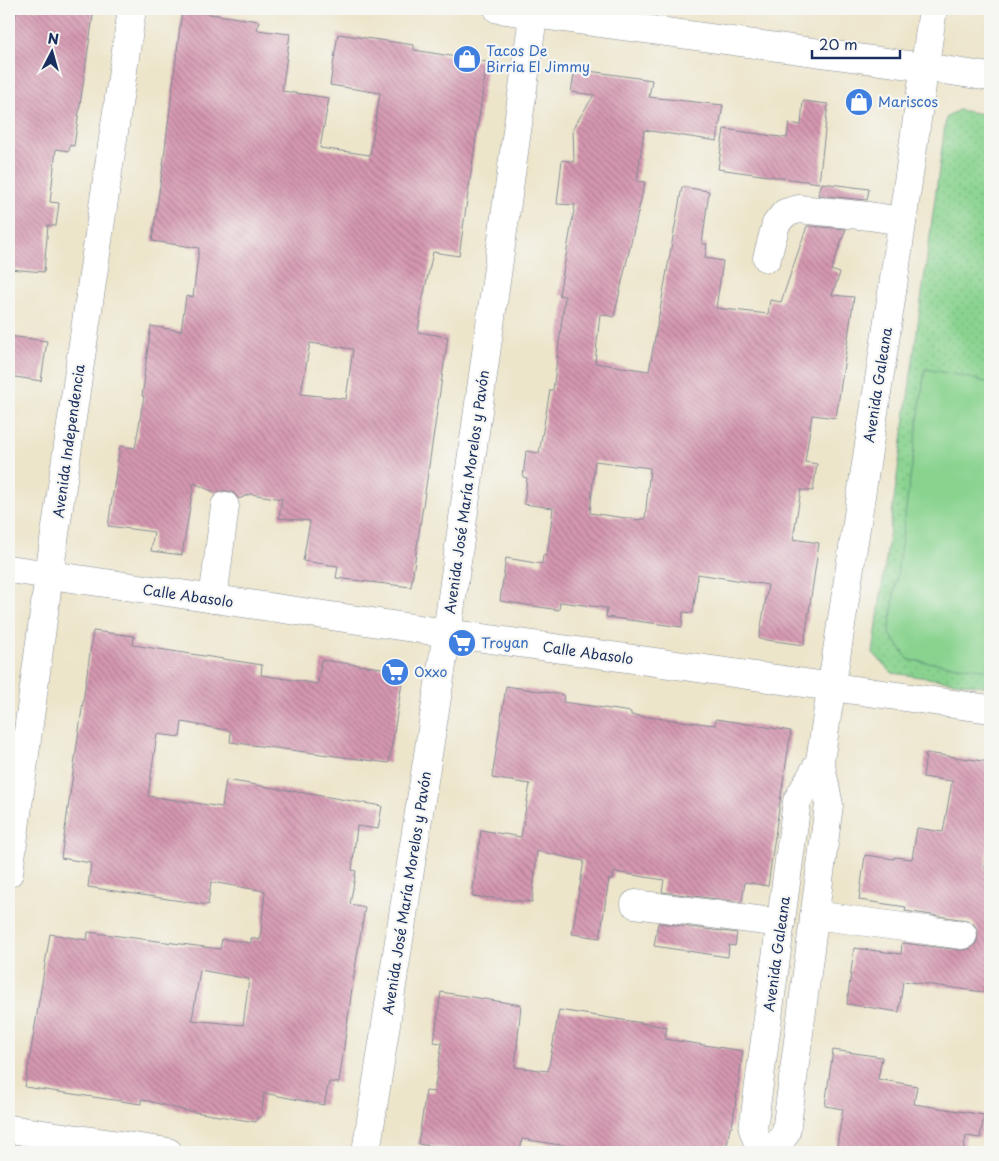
<svg xmlns="http://www.w3.org/2000/svg" width="999" height="1161" font-family="'Playpen Sans',sans-serif">
	<defs>
		<pattern id="park-dots" width="8" height="8" patternUnits="userSpaceOnUse" patternTransform="scale(1.25)"><rect width="8" height="8" fill="#89d38f"/><path d="M2 2h.1M6 6h.1" fill="none" stroke="#76b57e" stroke-width="1.8" stroke-linecap="round"/></pattern>
		<pattern id="building-back-hatch" width="6" height="6" patternUnits="userSpaceOnUse" patternTransform="scale(1.25)"><rect width="6" height="6" fill="#d597b0"/><path d="M-1 5l2 2M0 0l6 6M5-1l2 2" fill="none" stroke="#ac7c92"/></pattern>
	</defs>
	<rect width="100%" height="100%" fill="#f6f6f2"/>
	<filter id="ink" filterUnits="userSpaceOnUse"><feTurbulence type="fractalNoise" baseFrequency=".02" numOctaves="2"/><feDisplacementMap in="SourceGraphic" scale="10" xChannelSelector="R" yChannelSelector="G"/><feConvolveMatrix kernelMatrix="1 2 1 2 8 2 1 2 1" color-interpolation-filters="sRGB"/></filter>
	<filter id="wash" filterUnits="userSpaceOnUse"><feTurbulence type="fractalNoise" baseFrequency=".0096" numOctaves="4" result="noise"/><feDisplacementMap in="SourceGraphic" scale="20" xChannelSelector="R" yChannelSelector="G"/><feGaussianBlur stdDeviation="1.12" result="paint"/><feColorMatrix in="noise" values="0 0 0 0 0 0 0 0 0 0 0 0 0 0 0 0 0 1.4 0 .05"/><feComposite in="paint" operator="in"/></filter>
	<g filter="url(#wash)">
		<rect width="100%" height="100%" fill="#ede5ca"/>
		<path fill="url(#park-dots)" stroke="#528176" d="M958,110L990,115V687L892,673L873,653L946,118Z"/>
		<path fill="#89d38f" stroke="#528176" d="M925,369L953,374L990,383V670L909,660L889,633Z"/>
		<g id="blocks">
			<g fill="url(#building-back-hatch)" fill-rule="evenodd">
				<path d="M17,9H94L74,146L70,145L69,151L56,149L50,202L59,203L56,226L48,225L44,272L9,269V20H15Z"/>
				<path d="M182,10L259,21L257,30L290,34L282,91L329,98L320,148L370,155L380,93L330,85L338,34L414,45V50L487,62L459,256L433,252L423,298L418,332L448,337L411,587L336,578L338,566L303,561L310,521L279,518L282,499L250,494L239,499L234,493L227,491H219L216,493L194,483L182,555L151,551L154,532L108,526L120,446L135,448L144,396H142L145,376H144L151,326L181,331L186,296L193,297L199,248L152,241L163,165ZM310,343L353,349L346,399L301,394Z"/>
				<path d="M575,69L652,80L649,97L723,105L717,141L644,130L637,181L645,182L614,317L600,314L595,363L649,371L682,187L709,191L702,244H707L705,258L723,261L716,308L768,314L770,300L781,302L807,226L846,229L831,270L840,273L832,295L854,297L836,418L812,415L805,462L817,464L813,491L801,490L793,539L819,543L804,645L759,639L768,585L698,574L693,613L683,612L682,627L606,617L607,608L560,602L559,610L500,601L506,558L542,564L543,555L547,556L553,508L524,504L527,478L523,477L526,451L539,453L550,390H553L565,296L559,295L575,205L557,204L562,160L574,162L573,128L594,95L571,92ZM595,461L650,468L645,519H640V520L590,513Z"/>
				<path d="M803,101L828,104L819,183L718,169L724,129L787,138L789,123L801,125Z"/>
				<path d="M822,183L869,189L867,200L818,195Z"/>
				<path d="M9,336L47,341L41,381L9,376Z"/>
				<path d="M93,631L134,636L133,645L262,665L261,675L318,684L321,660L404,671L389,763L230,742L231,731L182,722L180,737L157,734L148,796L222,807L226,780L382,806L378,829L357,826L352,870L356,871L350,904L365,907L353,981L339,1083L329,1082L324,1105L264,1093L261,1118L257,1117L256,1122L182,1110L141,1099V1104L25,1087L50,934L87,940L88,932L220,949L222,939L251,943V938L260,940L265,891L211,882L208,905L88,887L91,863L61,858ZM200,970L249,979L243,1025L192,1020Z"/>
				<path d="M506,686L564,695L563,702L631,712V715L715,725L716,719L791,731L776,828V829L768,886L745,882L742,902L662,892L664,880L614,872L613,879H609L600,938L572,934L584,861L537,851L532,902L472,896L481,830L521,837L530,784L492,778Z"/>
				<path d="M926,753L990,762V829L985,869L990,870V993L903,981L899,1012L847,1004L854,948L901,954L902,943L961,950L969,949L975,945L978,938L977,929L973,923L966,920L905,911L906,907L859,900L865,855L894,859V857L912,859L917,828L943,832L952,781L923,777Z"/>
				<path d="M658,923L737,933L735,946L729,945L728,957L654,946Z"/>
				<path d="M441,992L521,1005L515,1067L548,1071L559,1010L667,1027L665,1039L743,1051L732,1127H730L727,1145H724L722,1152H573V1147L522,1139L520,1152H469L418,1144L426,1091L434,1092L442,1043L434,1042Z"/>
				<path d="M833,1050L882,1057L878,1079L917,1086L914,1104L984,1115L980,1138L966,1136L963,1152H836L843,1109L825,1106Z"/>
			</g>
		</g>
	</g>
	<g filter="url(#ink)">
		<use href="#blocks" fill-opacity="0" stroke="#848a94" stroke-width="1"/>
		<g fill="none" stroke-linecap="round" stroke-linejoin="round">
			<defs>
				<g id="minor">
					<path d="M767,258L776,224L785,213L799,209L869,216L902,221"/>
					<path d="M9,569L447,633L990,709"/>
					<path d="M213,599L225,506"/>
					<path d="M9,873L49,575L132,9"/>
					<path d="M635,904L781,923"/>
					<path d="M814,915L963,935"/>
					<path d="M9,1129L168,1152"/>
					<path d="M366,1152L447,633L534,9"/>
					<path d="M761,1152L753,1129L797,801L820,761"/>
					<path d="M774,1152L786,1132L829,805L820,761L885,341L933,9"/>
				</g>
				<path id="major" d="M498,9L924,67L990,77"/>
			</defs>
			<use href="#minor" stroke="#848a94" stroke-width="29"/>
			<use href="#major" stroke="#848a94" stroke-width="29"/>
			<use href="#minor" stroke="#fff" stroke-width="28"/>
			<use href="#major" stroke="#fff" stroke-width="28"/>
		</g>
	</g>
	<defs>
		<symbol id="shop-disc" viewBox="-11 -11 22 22"><circle r="9.5" fill="#3f7fe0" stroke="#f6f6f2"/><path d="M-5-2.5h2.3a2.7 3.5 0 0 1 5.4 0H5L5.5 6h-11ZM-1.5-2.5h3a1.5 2.3 0 0 0-3 0Z" fill="#fff"/></symbol>
		<symbol id="supermarket-disc" viewBox="-11 -11 22 22"><circle r="9.5" fill="#3f7fe0" stroke="#f6f6f2"/><path d="M-6-5.5h2.5l.6 2H6L4.5 2H-2.5L-4.4-4H-6ZM-1.5 3.2a1.3 1.3 0 1 0 .1 0ZM3 3.2a1.3 1.3 0 1 0 .1 0Z" fill="#fff"/></symbol>
	</defs>
	<g fill-rule="evenodd">
		<use href="#shop-disc" x="451" y="43" width="32" height="32"/>
		<use href="#shop-disc" x="843" y="86" width="32" height="32"/>
		<use href="#supermarket-disc" x="446" y="627" width="32" height="32"/>
		<use href="#supermarket-disc" x="379" y="656" width="32" height="32"/>
	</g>
	<g text-anchor="middle" stroke-width="4.5" stroke-linejoin="round" paint-order="stroke">
		<g font-size="14" fill="#366cbe" stroke="#f6f6f2" text-anchor="start">
			<text x="486" y="56">Tacos De<tspan x="486" dy="16">Birria El Jimmy</tspan></text>
			<text x="878" y="107">Mariscos</text>
			<text x="481" y="648">Troyan</text>
			<text x="414" y="677">Oxxo</text>
		</g>
		<g font-size="14" fill="#1b2f5e" stroke="#f6f6f2">
			<text transform="translate(878 385) rotate(-81)" y="5">Avenida Galeana</text>
			<text transform="translate(69 441) rotate(-82)" y="5">Avenida Independencia</text>
			<text transform="translate(467 492) rotate(-82)" y="5">Avenida José María Morelos y Pavón</text>
			<text transform="translate(188 596) rotate(8)" y="5">Calle Abasolo</text>
			<text transform="translate(588 653) rotate(8)" y="5">Calle Abasolo</text>
			<text transform="translate(407 893) rotate(-81)" y="5">Avenida José María Morelos y Pavón</text>
			<text transform="translate(777 954) rotate(-82)" y="5">Avenida Galeana</text>
		</g>
	</g>
	<rect width="999" height="1161" fill="none" stroke="#f6f6f2" stroke-width="30"/>
	<g transform="translate(52 52) rotate(6)" stroke="#f6f6f2" stroke-width="4" paint-order="stroke">
	<path d="M0-4L9 19L0 12L-9 19Z" fill="#1b2f5e"/>
	<text y="-8" font-size="14" font-weight="bold" text-anchor="middle" fill="#1b2f5e">N</text>
	</g>
	<path d="M812 50v8h88v-8" fill="none" stroke="#1b2f5e" stroke-width="2.5"/>
	<text x="819" y="50" font-size="15" fill="#1b2f5e" stroke="#f6f6f2" stroke-width="4" paint-order="stroke">20 m</text>
</svg>
